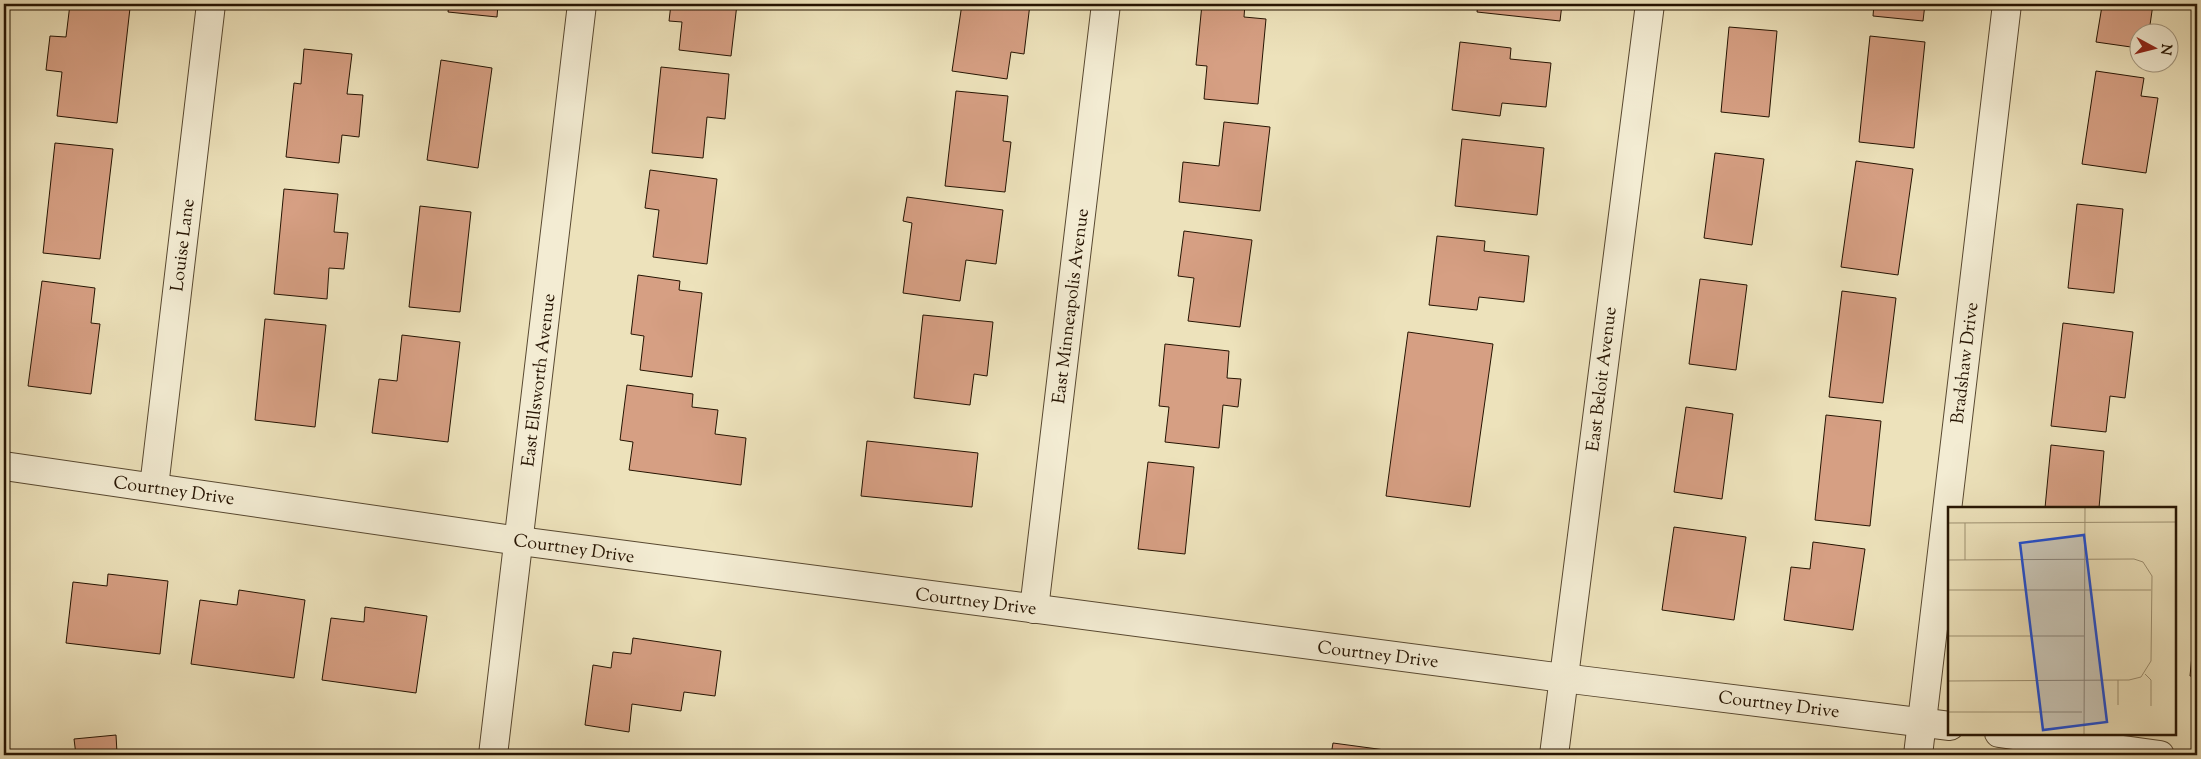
<svg xmlns="http://www.w3.org/2000/svg" width="2201" height="759" font-family="'Sorts Mill Goudy',serif">
	<rect width="100%" height="100%" fill="#ede2bb"/>
	<filter id="stains"><feTurbulence type="fractalNoise" baseFrequency=".004" numOctaves="4"/><feColorMatrix values="0 0 0 0 .2 0 0 0 0 .09 0 0 0 0 .02 0 0 0 .5 -.17"/></filter>
	<radialGradient id="worn" r=".72"><stop offset=".6" stop-color="#630" stop-opacity="0"/><stop offset="1" stop-color="#630" stop-opacity=".3"/></radialGradient>
	<g fill="#d69f83" stroke="#261402">
		<path d="M70,4H91L130,8L117,123L57,116L62,72L46,70L50,36L66,37Z"/>
		<path d="M449,4H498L497,17L448,12Z"/>
		<path d="M671,4H737L731,56L679,50L682,22L669,21Z"/>
		<path d="M962,4H1030L1024,54L1011,52L1007,79L952,71Z"/>
		<path d="M1202,4H1245L1244,17L1266,19L1258,104L1204,99L1207,66L1196,65Z"/>
		<path d="M1478,4H1562L1560,21L1477,12Z"/>
		<path d="M1874,4H1925L1923,21L1873,16Z"/>
		<path d="M2098,4H2153L2149,32H2138V48L2096,42L2102,6L2098,5Z"/>
		<path d="M1729,27L1777,31L1769,117L1721,112Z"/>
		<path d="M1870,36L1925,42L1914,148L1859,142Z"/>
		<path d="M1460,42L1511,48L1510,59L1551,63L1546,107L1502,103L1500,116L1452,110Z"/>
		<path d="M304,49L352,54L347,94L363,95L359,137L342,135L339,163L286,157L294,83L301,84Z"/>
		<path d="M441,60L492,68L478,168L427,160Z"/>
		<path d="M661,67L729,74L725,119L707,117L703,158L652,153Z"/>
		<path d="M2096,71L2144,78L2141,96L2158,98L2146,173L2082,164Z"/>
		<path d="M956,91L1008,96L1003,141L1011,142L1005,192L945,186Z"/>
		<path d="M1224,122L1270,127L1260,211L1179,202L1183,162L1219,166Z"/>
		<path d="M1462,139L1544,148L1537,215L1455,206Z"/>
		<path d="M55,143L113,149L100,259L43,253Z"/>
		<path d="M1715,153L1764,159L1752,245L1704,238Z"/>
		<path d="M1856,161L1913,169L1898,275L1841,267Z"/>
		<path d="M650,170L717,179L707,264L653,257L659,210L645,208Z"/>
		<path d="M284,189L338,194L334,232L348,233L344,269L329,268L327,299L274,294Z"/>
		<path d="M907,197L1003,210L996,264L966,260L960,301L903,293L912,223L903,221Z"/>
		<path d="M2077,204L2123,209L2114,293L2068,288Z"/>
		<path d="M420,206L471,212L460,312L409,307Z"/>
		<path d="M1184,231L1252,240L1240,327L1188,321L1194,278L1178,276Z"/>
		<path d="M1437,236L1485,241L1484,251L1529,256L1524,302L1479,297L1477,310L1429,305Z"/>
		<path d="M638,275L680,281L679,290L702,293L692,377L640,370L644,336L631,334Z"/>
		<path d="M1700,279L1747,285L1736,370L1689,364Z"/>
		<path d="M42,281L95,288L91,323L100,324L91,394L28,386Z"/>
		<path d="M1842,291L1896,298L1883,403L1829,397Z"/>
		<path d="M923,315L993,322L987,376L974,374L970,405L914,398Z"/>
		<path d="M265,319L326,325L315,427L255,420Z"/>
		<path d="M2063,323L2133,332L2125,398L2110,396L2106,432L2051,426Z"/>
		<path d="M1408,332L1493,344L1470,507L1386,496Z"/>
		<path d="M402,335L460,342L448,442L372,433L379,379L397,381Z"/>
		<path d="M1165,344L1229,351L1227,378L1241,379L1238,407L1223,405L1219,448L1165,442L1169,407L1159,406Z"/>
		<path d="M627,385L693,394L692,407L718,410L715,434L746,438L741,485L629,470L633,442L620,440Z"/>
		<path d="M1686,407L1733,414L1722,499L1674,492Z"/>
		<path d="M1826,415L1881,421L1870,526L1815,520Z"/>
		<path d="M867,441L978,453L972,507L861,496Z"/>
		<path d="M2051,445L2104,451L2099,508H2045Z"/>
		<path d="M1148,462L1194,467L1185,554L1138,549Z"/>
		<path d="M1674,527L1746,537L1734,620L1662,610Z"/>
		<path d="M1813,542L1865,549L1853,630L1784,620L1791,567L1810,569Z"/>
		<path d="M108,574L168,581L160,654L66,643L73,582L107,586Z"/>
		<path d="M239,590L305,600L294,678L191,664L200,600L237,605Z"/>
		<path d="M365,607L427,616L416,693L322,680L331,618L364,622Z"/>
		<path d="M2196,614H2197V677L2190,676Z"/>
		<path d="M633,638L721,651L715,696L684,692L681,711L632,704L629,732L585,725L593,665L611,668L613,652L631,654Z"/>
		<path d="M116,735L117,753L165,750L166,755H76L74,739Z"/>
		<path d="M1333,743L1400,752L1399,755H1331Z"/>
	</g>
	<g fill="none" stroke-linecap="round" stroke-linejoin="round">
		<defs>
			<g id="minor">
				<path d="M4,466L520,541L1563,678L1950,726"/>
				<path d="M154,487L211,4"/>
				<path d="M1034,609L1106,4"/>
				<path d="M1999,733L2160,755"/>
				<path d="M493,755L582,4"/>
				<path d="M1554,755L1650,4"/>
				<path d="M1918,755L2007,4"/>
			</g>
		</defs>
		<use href="#minor" stroke="#584830" stroke-width="30"/>
		<use href="#minor" stroke="#f3ecd3" stroke-width="28"/>
	</g>
	<g text-anchor="middle" stroke-width="4" stroke-linejoin="round" paint-order="stroke">
		<g font-size="18" fill="#261402" stroke="#f3ecd3">
			<text transform="translate(182 245) rotate(-83)" y="6">Louise Lane</text>
			<text transform="translate(1070 306) rotate(-83)" y="6">East Minneapolis Avenue</text>
			<text transform="translate(1964 363) rotate(-83)" y="6">Bradshaw Drive</text>
			<text transform="translate(1601 379) rotate(-83)" y="6">East Beloit Avenue</text>
			<text transform="translate(538 380) rotate(-83)" y="6">East Ellsworth Avenue</text>
			<text transform="translate(174 490) rotate(8)" y="6">Courtney Drive</text>
			<text transform="translate(574 548) rotate(8)" y="6">Courtney Drive</text>
			<text transform="translate(976 601) rotate(7)" y="6">Courtney Drive</text>
			<text transform="translate(1378 654) rotate(7)" y="6">Courtney Drive</text>
			<text transform="translate(1779 704) rotate(7)" y="6">Courtney Drive</text>
		</g>
	</g>
	<g transform="translate(1948 507)">
		<rect width="228" height="228" fill="#ede2bb"/>
		<path fill="none" stroke="#9d9071" stroke-width="1" d="M0,16L228,15M17,16V53M0,53L186,52L195,55L204,69L203,154L193,170L181,173L0,174M0,83H203M0,129H136M197,167L203,173V199M170,198V173M0,205H134M136,227L137,0"/>
		<path fill="#1d4ed8" fill-opacity="0.15" stroke="#1d4ed8" stroke-width="2.5" d="M136,28L159,215L95,223L72,36Z"/>
		<rect width="228" height="228" fill="none" stroke="#261402" stroke-width="2.5"/>
	</g>
	<rect width="2201" height="759" fill="none" stroke="#ede2bb" stroke-width="20"/>
	<rect x="5" y="5" width="2191" height="749" fill="none" stroke="#261402" stroke-width="2.5"/>
	<rect x="10" y="10" width="2181" height="739" fill="none" stroke="#261402"/>
	<g transform="translate(2154 48) rotate(97)"><circle r="24" fill="#f3ecd3" stroke="#a1967f"/>
	<path d="M0-4L9 19L0 12L-9 19Z" fill="#8f2418"/>
	<text y="-8" font-size="14" font-weight="bold" text-anchor="middle" fill="#261402">N</text>
	</g>
	<rect width="100%" height="100%" filter="url(#stains)"/>
	<rect width="100%" height="100%" fill="url(#worn)"/>
</svg>
